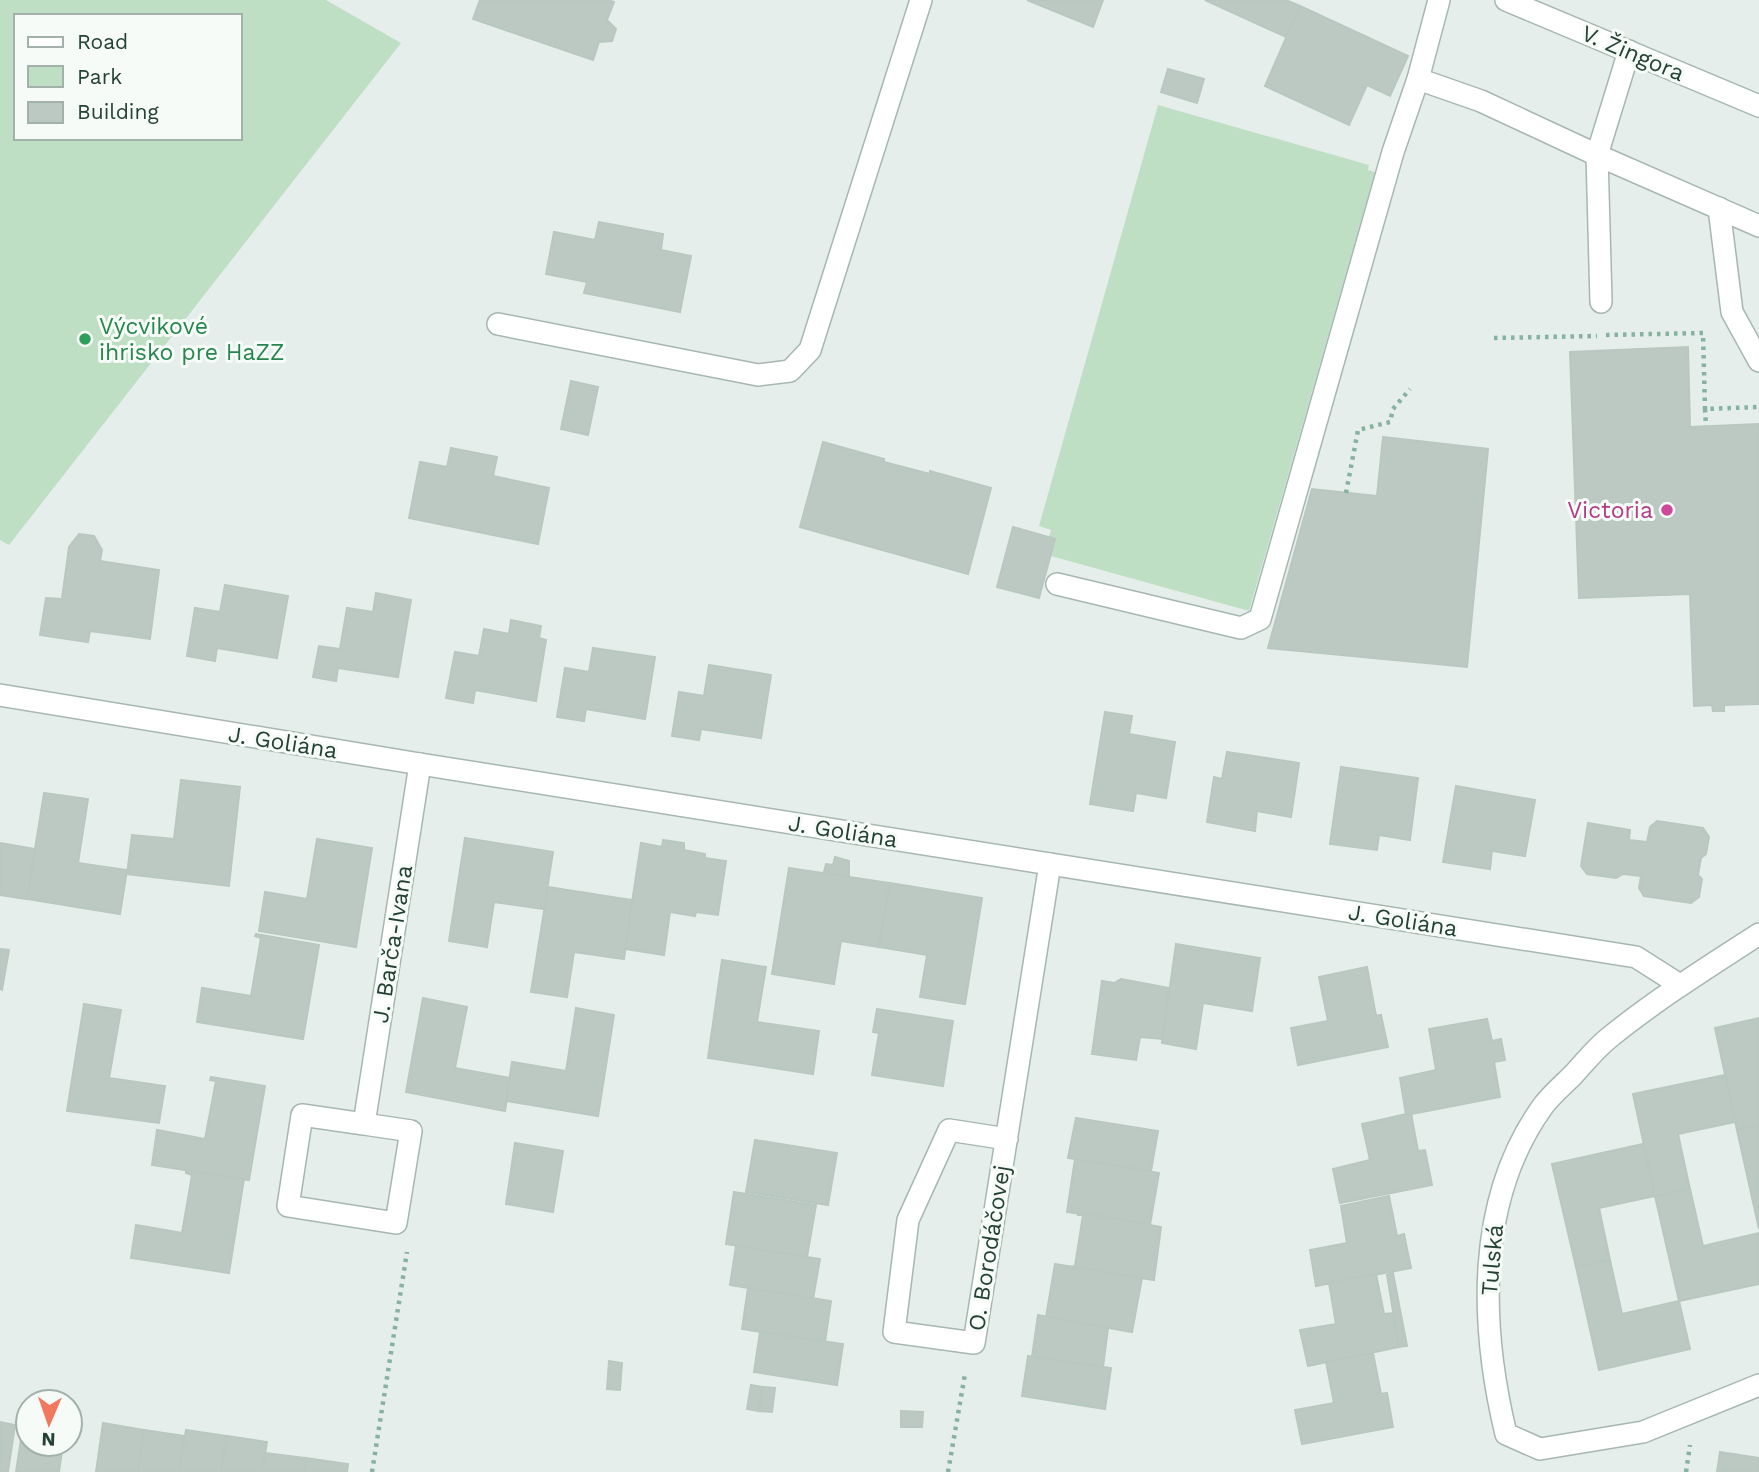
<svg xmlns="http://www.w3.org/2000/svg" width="1759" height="1472" font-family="'Work Sans',sans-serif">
	<rect width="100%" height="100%" fill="#e5eeea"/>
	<g fill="#bfdfc5" fill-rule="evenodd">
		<path d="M0,0H326L401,43L9,545L0,540ZM16,16H240V138H16Z"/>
		<path d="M1158,105L1369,165L1368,170L1375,172L1249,611L1044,554L1051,530L1039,526Z"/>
	</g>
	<g fill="#bbc9c2" stroke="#b8c8c0" stroke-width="2">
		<path d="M480,0H607L614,2L607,20L616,29L612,41L599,42L593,60L473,19Z"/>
		<path d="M1027,0H1103L1093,27Z"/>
		<path d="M1205,0H1286L1300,6L1286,37Z"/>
		<path d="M1300,6L1408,56L1390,96L1367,85L1349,125L1265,86Z"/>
		<path d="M1168,69L1204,79L1197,103L1161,92Z"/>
		<path d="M599,222L663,234L661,250L691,256L680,312L584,293L587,282L546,274L554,232L595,240Z"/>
		<path d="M1688,347L1690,427L1759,424V704L1724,705V711H1713L1712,705L1694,706L1690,594L1579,598L1570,352Z"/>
		<path d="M571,381L598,387L588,435L561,429Z"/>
		<path d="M1383,437L1488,449L1467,667L1268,648L1312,489L1377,496Z"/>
		<path d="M823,442L884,459V462L930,474V471L991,488L968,574L800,527Z"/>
		<path d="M451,448L497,457L493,476L549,488L538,544L409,518L420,462L447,467Z"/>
		<path d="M1013,527L1055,539L1039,598L997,587Z"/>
		<path d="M79,534L94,536L102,550L100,561L159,570L150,639L90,631L88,642L40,635L46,598L62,599L69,547Z"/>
		<path d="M225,585L288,596L277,658L217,648L215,661L187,656L195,608L220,612Z"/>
		<path d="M376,593L411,600L398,677L338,668L336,681L313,677L319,646L340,649L347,608L373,612Z"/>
		<path d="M511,620L541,626L539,638L546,640L536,701L475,690L473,703L446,698L455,652L479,656L484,629L509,634Z"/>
		<path d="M593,648L655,657L645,719L586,709L584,721L557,717L565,668L589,672Z"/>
		<path d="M709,665L771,675L761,738L701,729L699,740L672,736L679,692L704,696Z"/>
		<path d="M1105,712L1132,716L1129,734L1175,742L1166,798L1136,793L1133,811L1090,804Z"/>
		<path d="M1227,752L1299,763L1291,817L1257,811L1255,831L1207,822L1214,777L1222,779Z"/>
		<path d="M1341,767L1418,778L1410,840L1379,835L1377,850L1330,844Z"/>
		<path d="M181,780L240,787L229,886L127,874L132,835L174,839Z"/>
		<path d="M1456,786L1535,800L1525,856L1492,851L1490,869L1443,862Z"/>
		<path d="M44,793L88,799L78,863L127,870L120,914L27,899Z"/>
		<path d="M1657,821L1703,828L1709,837L1706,854L1701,858L1698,875L1702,879L1699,897L1691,903L1644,896L1639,888L1641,876L1623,874L1616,878L1587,874L1581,866L1588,823L1630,830L1629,840L1647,842L1650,827Z"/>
		<path d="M465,838L553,852L544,909L494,902L487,947L449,941Z"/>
		<path d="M317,839L372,848L356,947L259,931L265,892L307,899Z"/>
		<path d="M663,840L684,843V850L705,854V858L726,861L718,915L696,912L695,916L670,912L664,955L625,949L641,843L662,847Z"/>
		<path d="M0,843L35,849L27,899L0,895Z"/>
		<path d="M835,857L849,861V877L824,872L826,864L833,865Z"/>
		<path d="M789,868L890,883L879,947L841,941L834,984L772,974Z"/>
		<path d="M890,883L982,898L965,1004L920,997L927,955L879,947Z"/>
		<path d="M548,887L632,900L624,959L574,952L567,997L531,992Z"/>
		<path d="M256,934L319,945L303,1039L197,1022L202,988L251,996L261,938L255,936Z"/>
		<path d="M1176,944L1260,958L1252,1011L1203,1003L1196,1049L1162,1043Z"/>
		<path d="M0,949L9,950L2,990L0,989Z"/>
		<path d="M722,960L766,967L757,1022L819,1031L813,1074L708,1058Z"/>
		<path d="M1367,967L1376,1016L1381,1015L1388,1047L1298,1065L1291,1028L1328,1021L1319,977Z"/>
		<path d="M1121,979L1169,988L1162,1039L1140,1037L1136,1060L1092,1054L1102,981L1114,983Z"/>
		<path d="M423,998L467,1007L455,1068L510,1078L505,1111L406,1092Z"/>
		<path d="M84,1004L121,1010L109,1078L165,1086L159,1123L67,1111Z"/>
		<path d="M576,1008L614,1015L598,1116L506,1101L512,1062L566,1071Z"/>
		<path d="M877,1009L953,1021L943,1086L872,1075L879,1033L873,1032Z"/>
		<path d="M1759,1018V1125L1737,1130L1715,1028Z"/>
		<path d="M1487,1019L1492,1041L1501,1039L1505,1060L1494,1062L1500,1097L1406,1115L1400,1078L1436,1070L1429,1029Z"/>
		<path d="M1725,1075L1735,1122L1678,1134L1690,1189L1655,1196L1633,1094Z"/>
		<path d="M211,1077L265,1086L249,1180L152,1165L157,1130L205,1139L216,1081L210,1080Z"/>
		<path d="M1411,1113L1418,1151L1425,1150L1432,1185L1340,1203L1333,1169L1370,1160L1362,1124Z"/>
		<path d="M1076,1118L1158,1131L1151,1171L1068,1158Z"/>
		<path d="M1759,1125V1229L1737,1130Z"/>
		<path d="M755,1140L837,1153L828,1205L746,1192Z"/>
		<path d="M515,1143L563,1151L553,1212L506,1204Z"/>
		<path d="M1643,1144L1655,1196L1599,1208L1610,1260L1576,1267L1552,1164Z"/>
		<path d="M1075,1159L1159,1173L1150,1225L1067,1212Z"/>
		<path d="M186,1171L244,1179L229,1273L131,1258L136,1225L182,1233L192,1175L186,1173Z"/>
		<path d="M1690,1189L1703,1246L1759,1233V1284L1679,1301L1655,1196Z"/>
		<path d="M734,1192L816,1205L807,1257L726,1244Z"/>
		<path d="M1389,1196L1397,1236L1404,1234L1411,1268L1316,1286L1310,1250L1347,1243L1341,1206Z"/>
		<path d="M1078,1212L1161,1227L1154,1280L1070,1267L1075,1266L1083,1215H1078Z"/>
		<path d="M736,1246L820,1259L813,1299L730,1285Z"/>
		<path d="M1610,1260L1622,1314L1679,1301L1690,1349L1599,1370L1576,1267Z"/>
		<path d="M1055,1264L1142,1278L1132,1332L1046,1317Z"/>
		<path d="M1393,1273L1407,1346L1399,1347L1387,1275Z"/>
		<path d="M1376,1274L1384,1314L1393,1313L1399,1347L1308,1366L1300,1330L1336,1324L1329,1283Z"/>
		<path d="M748,1288L831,1301L825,1342L742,1329Z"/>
		<path d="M1038,1315L1108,1328L1103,1367L1032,1357Z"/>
		<path d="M760,1332L843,1344L837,1385L754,1372Z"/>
		<path d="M1373,1353L1381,1394L1387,1393L1393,1427L1302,1444L1295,1410L1334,1403L1326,1362Z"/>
		<path d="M1028,1356L1111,1368L1105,1409L1022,1396Z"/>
		<path d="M609,1361L622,1363L620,1390L607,1389Z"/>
		<path d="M751,1385L763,1387L759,1411L747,1409Z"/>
		<path d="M763,1387L775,1388L772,1412L759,1411Z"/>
		<path d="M901,1411L923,1412L922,1427H901Z"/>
		<path d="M25,1413L28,1414V1444H63L59,1472H16Z"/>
		<path d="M0,1422L15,1425L8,1472H0Z"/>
		<path d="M103,1423L144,1430L138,1472H96Z"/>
		<path d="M144,1430L185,1436L179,1472H138Z"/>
		<path d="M186,1430L227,1436L221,1472H179Z"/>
		<path d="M227,1436L267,1442L262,1472H221Z"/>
		<path d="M1720,1452L1759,1458V1472H1717Z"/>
		<path d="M265,1453L306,1458L304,1472H262Z"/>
		<path d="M306,1458L348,1464L347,1472H304Z"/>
	</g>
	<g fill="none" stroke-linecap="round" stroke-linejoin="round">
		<defs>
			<g id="minor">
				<path d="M1439,0L1418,79L1481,101L1597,155L1759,226"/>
				<path d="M1506,0L1759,106"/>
				<path d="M1719,208L1732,312L1759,361"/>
				<path d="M1601,302L1597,155L1629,51"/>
				<path d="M498,324L758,375L790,371L810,350L921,0"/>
				<path d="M1057,584L1241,628L1260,619L1393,152L1418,79"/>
				<path d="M0,695L420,764L1636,957L1680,985"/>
				<path d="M1759,934C1708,967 1657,999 1610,1037C1596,1048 1585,1062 1573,1075C1563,1085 1551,1095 1543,1106C1475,1200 1480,1326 1506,1434L1540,1449L1643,1432L1759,1385"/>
				<path d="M364,1124L302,1115L288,1206L396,1223L411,1131L364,1124L420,764"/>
				<path d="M1007,1139L949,1130L908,1220L894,1332L974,1343L1050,864"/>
			</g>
		</defs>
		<use href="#minor" stroke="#a7b7b0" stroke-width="24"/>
		<g stroke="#86b2a0" stroke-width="4.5" stroke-dasharray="3.5 5" stroke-linecap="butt">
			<path d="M1606,335L1703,333L1705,409L1759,407"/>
			<path d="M1494,338L1597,336"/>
			<path d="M1705,409L1706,426"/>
			<path d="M1346,493L1358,430L1390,422L1393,409L1410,389"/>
			<path d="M372,1472L407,1252"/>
			<path d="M948,1472L965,1374"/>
			<path d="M1686,1472L1690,1445"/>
		</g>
		<use href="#minor" stroke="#fff" stroke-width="21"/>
	</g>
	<circle fill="#2e9e5b" stroke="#f6fbf8" stroke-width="2.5" cx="85" cy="339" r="7"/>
	<circle fill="#d1479c" stroke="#f6fbf8" stroke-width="2.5" cx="1667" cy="510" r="7"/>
	<g text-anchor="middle" stroke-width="6" stroke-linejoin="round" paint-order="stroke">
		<g font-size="23" fill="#244136" stroke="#f6fbf8">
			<text transform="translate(1633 53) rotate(23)" y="8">V. Žingora</text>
			<text transform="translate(283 742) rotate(9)" y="8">J. Goliána</text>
			<text transform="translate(843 831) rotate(9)" y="8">J. Goliána</text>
			<text transform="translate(1403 920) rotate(9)" y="8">J. Goliána</text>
			<text transform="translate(392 944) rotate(-81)" y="8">J. Barča-Ivana</text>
			<text transform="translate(989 1248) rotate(-81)" y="8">O. Borodáčovej</text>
			<text transform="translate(1492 1260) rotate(-85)" y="8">Tulská</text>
		</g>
		<g font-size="23" fill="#27864d" stroke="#f6fbf8" text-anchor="start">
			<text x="99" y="334">Výcvikové<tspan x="99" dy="26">ihrisko pre HaZZ</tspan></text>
		</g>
		<g font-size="23" fill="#b23c85" stroke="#f6fbf8" text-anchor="end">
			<text x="1653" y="518">Victoria</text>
		</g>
	</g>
	<rect x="14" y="14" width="228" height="126" fill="#f6fbf8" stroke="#a2b1aa" stroke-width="2"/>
	<rect x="28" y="37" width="35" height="10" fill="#ffffff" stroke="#a2b1aa" stroke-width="2"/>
	<text x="77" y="49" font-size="21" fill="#244136">Road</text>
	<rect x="28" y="66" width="35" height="21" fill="#bfdfc5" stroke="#a2b1aa" stroke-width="2"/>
	<text x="77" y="84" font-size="21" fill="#244136">Park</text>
	<rect x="28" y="102" width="35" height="21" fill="#bbc9c2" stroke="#a2b1aa" stroke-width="2"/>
	<text x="77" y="119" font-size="21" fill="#244136">Building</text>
	<g transform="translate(49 1423) rotate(182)"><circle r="33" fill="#f6fbf8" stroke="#a2b1aa" stroke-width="2"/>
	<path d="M0-5L12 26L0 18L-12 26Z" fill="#f17761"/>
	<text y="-10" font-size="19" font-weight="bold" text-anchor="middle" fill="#244136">N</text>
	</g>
</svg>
